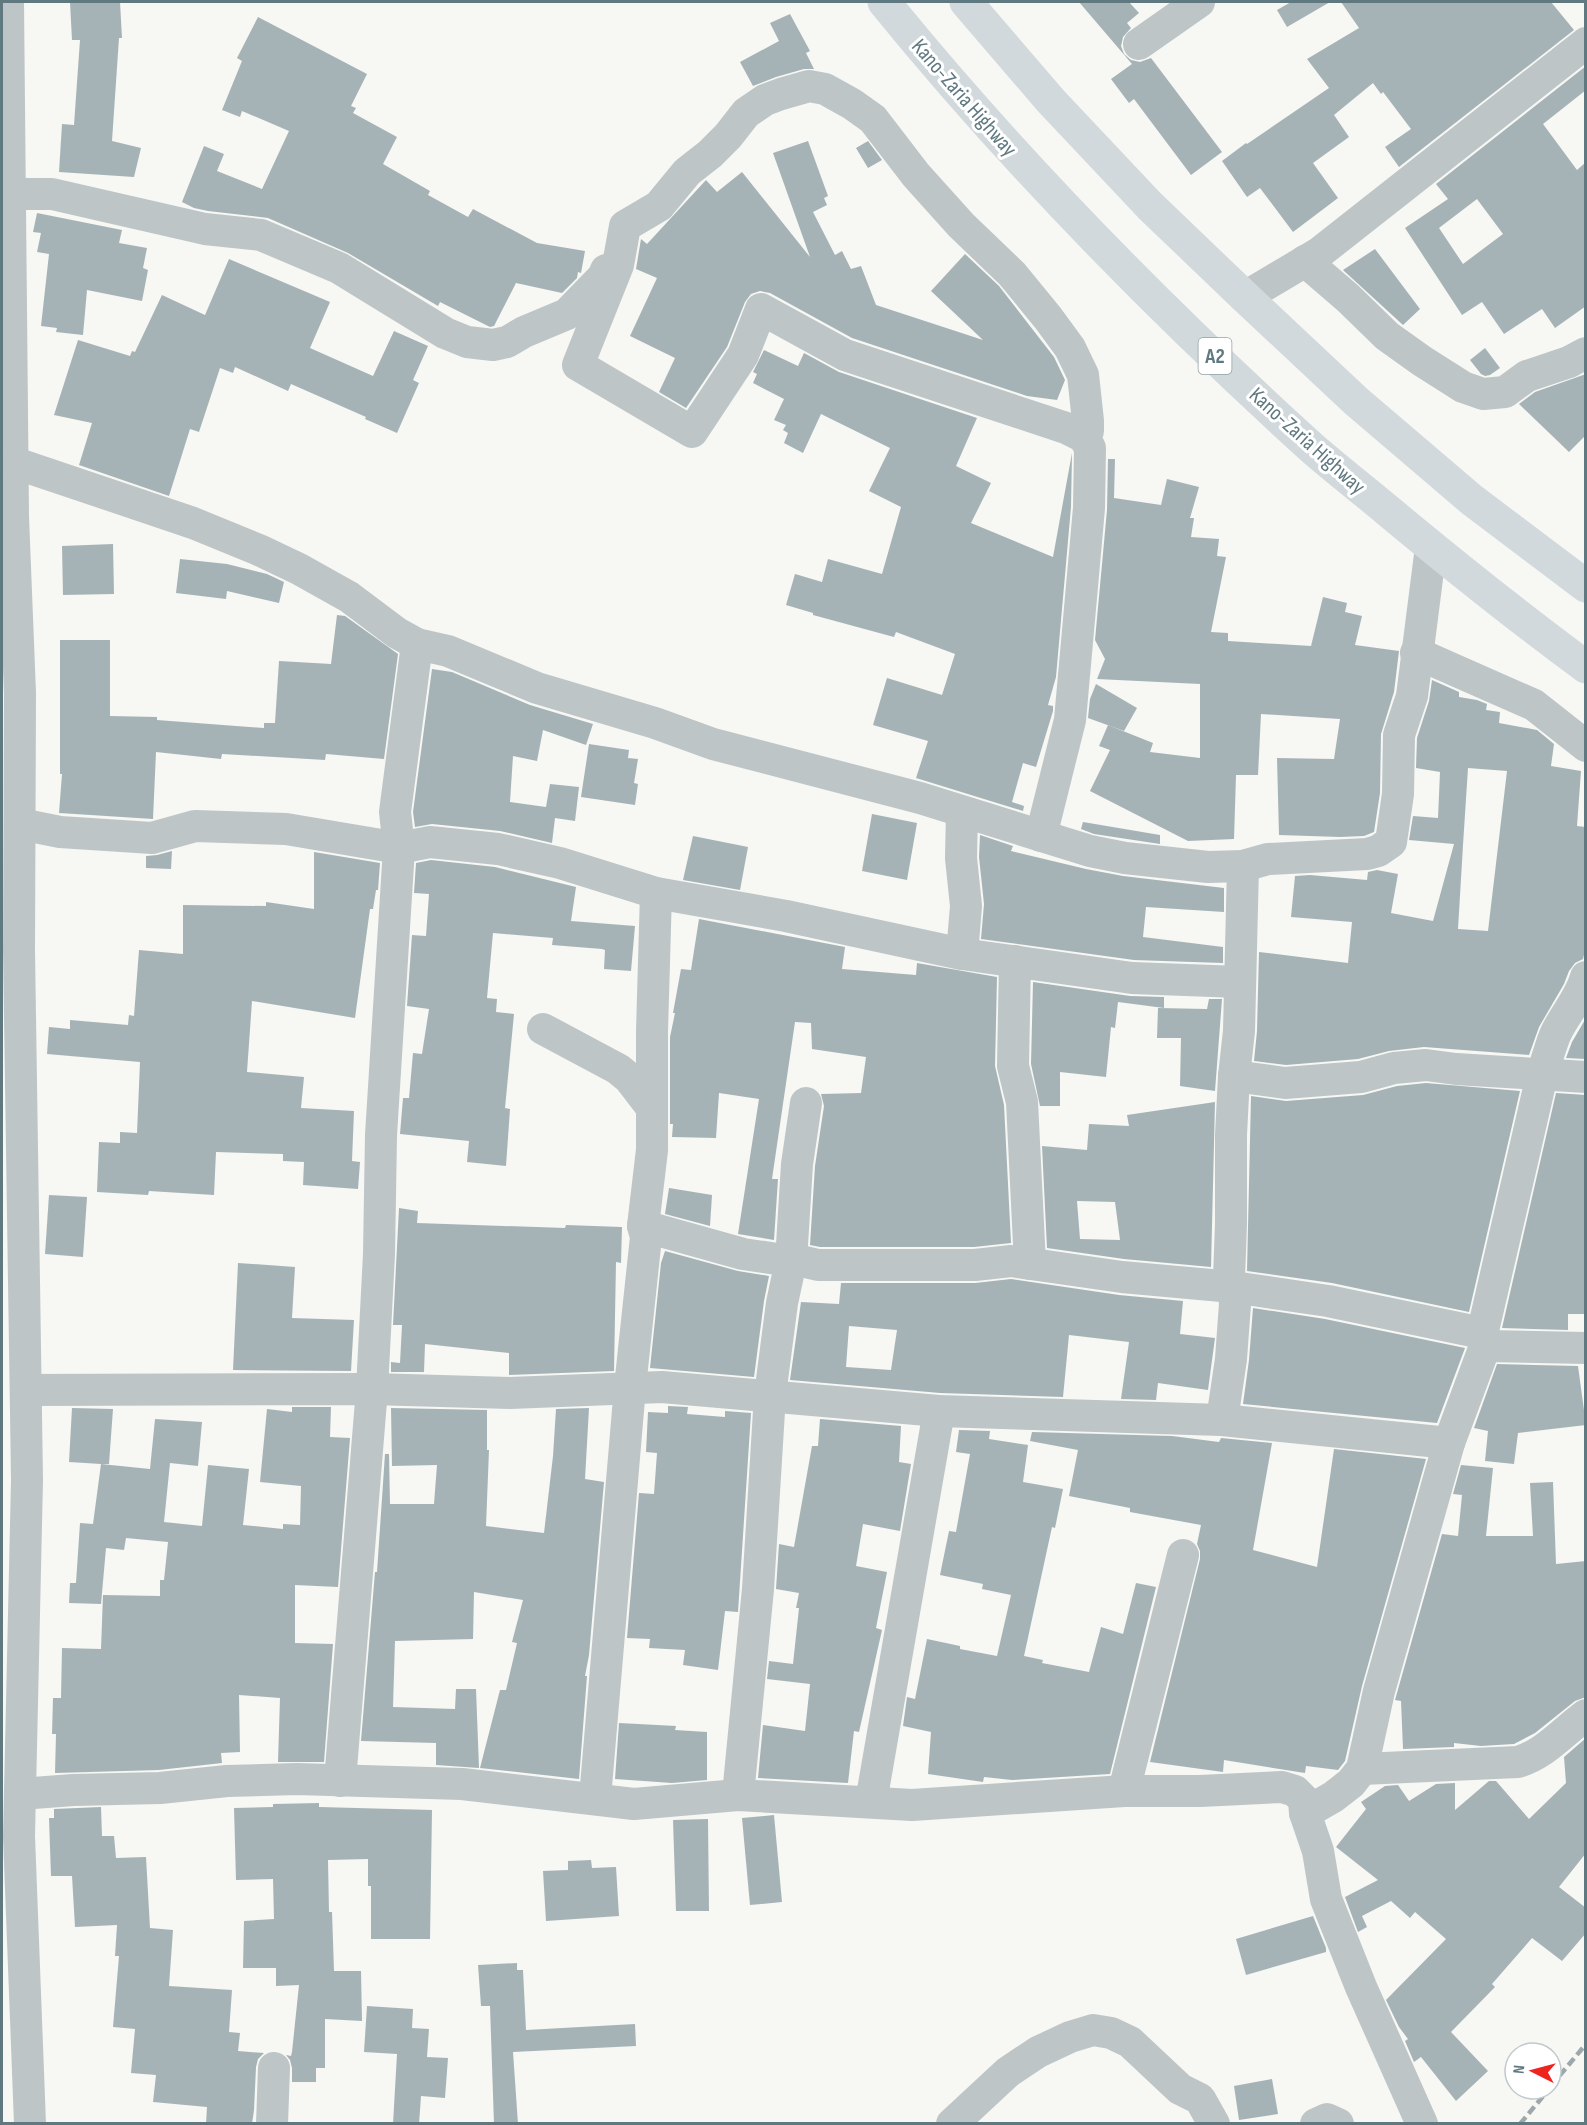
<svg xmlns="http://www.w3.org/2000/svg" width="1587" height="2125" font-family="'Sofia Sans Condensed',sans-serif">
	<rect width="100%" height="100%" fill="#f7f7f4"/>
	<g fill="#a6b3b6" fill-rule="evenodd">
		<path d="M70,2H120L122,38H119L112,141L141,148L134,177L59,172L62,124L74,125L80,40H72Z"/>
		<path d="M1079,2H1129L1139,13L1127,23L1131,28L1123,37L1121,46L1124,54L1131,60L1140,62L1151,58L1222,152L1191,175L1134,99L1129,103L1111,79L1132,64Z"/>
		<path d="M1291,2H1330L1287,27L1277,10Z"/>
		<path d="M1341,2H1551L1574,30L1399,167L1385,147L1411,129L1383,92L1381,94L1373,83L1334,115L1349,137L1313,163L1338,198L1293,232L1260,188L1247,197L1222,161L1246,143L1247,144L1329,88L1307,59L1359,28Z"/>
		<path d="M790,14L810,51L806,53L814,69H804L776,77L753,86L740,62L779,41L770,23Z"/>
		<path d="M258,17L367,74L351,106L356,108L353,113L397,137L383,164L430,191L428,195L468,217L473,209L537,243L585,251L581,273L578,272L577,278L562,293L516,283L494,326L490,327L440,302L438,306L348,253L268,218L208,211L194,208L182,202L204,146L224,154L217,171L262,189L289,131L242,111L240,117L222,110L242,61L237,58Z"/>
		<path d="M1586,66V90L1543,124L1577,170L1586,162V306L1555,328L1542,309L1504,334L1482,302L1462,315L1405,228L1448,199L1436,184ZM1477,199L1503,234L1463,264L1439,228Z"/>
		<path d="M808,141L828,196L824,198L827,205L813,212L835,255L842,251L851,269L861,266L876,305L983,340L931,291L965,254L999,286L1054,357L1065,380L1057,400L1027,396L852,338L770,293L760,291L751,294L745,302L727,347L686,408L659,392L675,358L630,336L657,278L636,269L641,239L647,244L706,180L717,192L742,172L810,257L773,153Z"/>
		<path d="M868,141L882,160L868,168L856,148Z"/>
		<path d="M37,213L122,230L119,243L147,248L143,268L148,270L142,301L87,290L83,335L56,332L57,328L41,326L49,254L37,252L41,233L33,232Z"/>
		<path d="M1375,249L1420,309L1403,325L1343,270Z"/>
		<path d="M229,259L330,302L310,348L373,376L394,331L428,346L413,380L419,383L397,433L365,419L366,417L291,384L288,391L235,367L233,373L220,368L199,432L190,429L169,496L79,465L92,423L54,415L78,340L130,356L132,351L135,352L162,295L205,315Z"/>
		<path d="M1485,348L1500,368L1490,375L1485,376L1481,374L1470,360Z"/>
		<path d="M764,350L798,366L804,353L839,372L977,418L956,466L991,483L971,523L1053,557L1072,453L1071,507L1056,677L1048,705L1053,706V711L1036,767L1023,763L1012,802L1024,806L1023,811L916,778L928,741L873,725L887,678L942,695L955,654L896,632L894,637L813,615V613L786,605L795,574L822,582L828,559L882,574L901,507L869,491L890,448L821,414L803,453L784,443L788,433L783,430L786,425L774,420L784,399L753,383L757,374L753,372Z"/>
		<path d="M1586,374V435L1569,452L1519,404L1535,392Z"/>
		<path d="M1108,459H1115L1114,498L1161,505L1167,479L1199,487L1190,518H1194L1191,537L1219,539L1217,556L1226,557L1211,632L1228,633V641L1311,646L1323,597L1347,603L1345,612L1362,616L1355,645L1399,651L1394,692L1381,734L1380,793L1374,832L1364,836L1340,837L1279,835L1277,758L1334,759L1340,719L1261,714L1258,775H1236L1234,839L1188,841L1090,791L1110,750L1099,746L1108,725L1153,743L1150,752L1200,758V684L1097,679L1105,659L1095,640L1107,510Z"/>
		<path d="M113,544L114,594L63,595L62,546Z"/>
		<path d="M180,559L227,564L267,574L284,582L279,603L227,591L226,599L176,593Z"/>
		<path d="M337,615L345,616L398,654L384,759L326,754L325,760L222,754L221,759L156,752L153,819L59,813L62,774H60V640H110V716L157,717V720L264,728V723H275L279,661L331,664Z"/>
		<path d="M432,669L452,672L530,705L593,724L586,745L543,730L537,761L513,756L510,802L546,807L550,784L579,787L575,821L555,818L552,843L500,831L432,824L415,827L413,812Z"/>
		<path d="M1432,680L1459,692V697L1477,700L1487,704L1486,710L1500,712L1499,723L1537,730L1554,744L1551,766L1581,771L1577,826L1586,827V946L1583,959L1575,963L1569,971L1564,984L1539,1027L1529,1055L1424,1047L1389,1051L1358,1059L1286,1065L1254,1061L1257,1031L1259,952L1348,963L1352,922L1291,917L1295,876L1310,875L1367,880L1368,872L1377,870L1398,874L1391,913L1433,921L1454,844L1409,840L1413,816L1438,818L1440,772L1416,768L1417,738L1429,701ZM1468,768L1507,771L1488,931L1458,929L1463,845L1456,844L1463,845Z"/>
		<path d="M1096,684L1137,708L1124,731L1088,718L1090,699Z"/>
		<path d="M589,744L629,750L628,758L638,759L634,783L638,784L635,805L581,797Z"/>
		<path d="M872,814L917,823L907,880L862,871Z"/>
		<path d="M1083,822L1160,835V844L1094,834L1081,829Z"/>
		<path d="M980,835L1013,846L1011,851L1086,869L1123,876L1224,888V912L1146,907L1143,937L1223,947V963L1134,960L981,939L984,904L979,857Z"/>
		<path d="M693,836L748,847L740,890L683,880Z"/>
		<path d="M172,851L171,869L146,868V856L157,855Z"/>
		<path d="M314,852L380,863L378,890H376L373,909H370L355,1018L252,1001L247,1072L304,1077L301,1108L354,1111L352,1161L360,1162L358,1189L303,1185L304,1162L283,1161V1154L216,1152L214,1195L149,1191L148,1195L97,1192L99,1142L120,1143V1132L137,1133L140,1062L47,1054L49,1027L70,1029V1020L128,1025L129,1015L134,1016L139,950L183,954V905L266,906V902L314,909Z"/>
		<path d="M431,860L495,867L576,887L571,921L635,926L631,971L604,969L605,950L602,949L552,945L553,938L493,933L487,998L497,999L496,1012L514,1014L505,1108L510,1109L506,1166L467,1162L469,1141L400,1134L403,1098H409L413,1053L422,1054L429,1009L407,1006L412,935L426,936L429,894L414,893L416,863Z"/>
		<path d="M699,919L845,947L842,969L916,975L917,963L997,977L995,1066L1004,1105L1011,1243L974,1247H820L810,1245L815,1166L824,1106L821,1094L861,1093L866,1057L812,1049L811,1023L795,1022L772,1179H778L774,1240L738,1234L759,1099L719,1093L716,1138L672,1137L673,1124H670V1037L675,1013H673L681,969L691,970Z"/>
		<path d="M1033,982L1130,996L1164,997V1008L1118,1002L1115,1028L1111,1027L1106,1077L1060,1072V1106H1040L1031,1064Z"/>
		<path d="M1209,999H1222L1215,1091L1180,1086L1181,1038H1157L1158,1008L1207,1009Z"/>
		<path d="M1586,1018V1059L1566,1058L1572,1042Z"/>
		<path d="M1426,1083L1520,1091L1469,1312L1332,1283L1247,1271L1251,1096L1286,1101L1363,1095L1397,1086Z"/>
		<path d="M1556,1093L1586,1095V1314H1568V1330L1502,1328Z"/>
		<path d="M1215,1102L1211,1267L1124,1259L1047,1248L1042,1146L1087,1150L1089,1124L1129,1126L1127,1115ZM1077,1201L1115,1202L1120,1240L1080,1239Z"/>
		<path d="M669,1188L712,1195L710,1226L665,1214Z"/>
		<path d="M49,1195L87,1197L83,1257L45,1254Z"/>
		<path d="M399,1208L418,1211L417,1223L565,1228L566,1225L622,1227L621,1263L616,1262L614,1371L509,1375V1353L425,1344L424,1372H391V1362L400,1363L402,1325H393Z"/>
		<path d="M665,1251L738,1271L769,1276L764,1301L754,1377L650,1368L661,1263Z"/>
		<path d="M238,1263L295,1267L292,1318L354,1320L351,1371L233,1370Z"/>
		<path d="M1011,1279L1119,1295L1183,1301L1180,1334L1215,1338L1208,1390L1158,1383L1156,1400L1121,1399L1129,1342L1069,1335L1063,1397L940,1393L790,1380L801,1302L839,1304L841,1283H975ZM849,1326L897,1330L891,1370L846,1367Z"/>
		<path d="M1253,1308L1325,1319L1465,1348L1437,1423L1243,1404L1249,1360Z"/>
		<path d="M1497,1364L1578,1366L1586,1425L1518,1433L1514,1464L1485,1461L1488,1431L1474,1428Z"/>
		<path d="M668,1406L688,1407L687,1414L725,1417V1411L751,1413L738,1612L725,1611L718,1670L683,1665L685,1650L649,1648L650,1639L627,1638L639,1493L654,1494L657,1453L646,1452L648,1412L668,1413Z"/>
		<path d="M292,1407H331L330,1437L350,1438L338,1587L295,1585V1643L333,1644L324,1762H278L280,1698L239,1695L240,1752L221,1753L222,1763L159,1770L55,1773L56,1734H52L53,1698H61L62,1648L101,1649L103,1595L160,1596V1580H164L168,1542L126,1538L124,1550L106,1548L101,1604L69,1603L70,1583H76L80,1523L93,1524L101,1464L69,1462L72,1408L113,1409L109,1464H101L150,1469L155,1419L202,1422L198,1466L170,1463L164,1522L202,1526L208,1465L249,1469L243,1525L283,1529V1524L300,1525L301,1486L260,1482L267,1409L292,1412Z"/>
		<path d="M391,1408L487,1410V1450H489L486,1526L544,1533L553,1456L556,1409L589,1408L585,1479L604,1482L589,1655L585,1676H587L579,1779L480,1768L500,1690H506L517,1643L512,1642L523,1600L474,1592L473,1639L395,1641L393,1707L455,1709L456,1689H476L479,1768L436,1765V1743L361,1741L375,1572H377L385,1454H389L390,1504H434L437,1465L392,1466Z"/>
		<path d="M820,1419L901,1426L899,1462L911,1464L900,1531L863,1524L856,1566L887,1572L876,1628L882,1630L859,1732L854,1731L848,1783L758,1778L763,1725L805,1731L810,1684L767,1679L769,1661L793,1664L799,1608H796L799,1593L776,1589L779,1544L794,1547L812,1446H818Z"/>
		<path d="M959,1430L990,1431L989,1439L1028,1445L1023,1482L1063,1489L1055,1528L1052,1527L1024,1656L1043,1660L1042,1663L1089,1672L1101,1627L1123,1634L1136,1583L1156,1587L1110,1774L1012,1780L984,1777L983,1782L928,1774L931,1732L903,1726L907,1697L915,1699L927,1639L960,1646V1649L997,1656L1011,1595L982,1589L983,1584L940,1575L949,1531L956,1532L970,1454L956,1452Z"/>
		<path d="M1032,1432L1172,1436L1219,1442L1221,1438L1272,1443L1253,1550L1317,1567L1334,1449L1426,1459L1362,1686L1345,1761L1338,1770L1306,1766L1305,1773L1224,1760L1223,1772L1150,1762L1200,1559V1551L1197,1544L1201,1525L1130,1512V1508L1069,1496L1078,1450L1030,1441Z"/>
		<path d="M1461,1465L1493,1468L1486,1536H1533L1530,1483L1553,1482L1556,1564L1586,1561V1697L1575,1701L1535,1733L1514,1744L1481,1746L1454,1743V1747L1403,1749L1401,1701L1395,1700L1442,1534L1458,1536L1462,1495L1453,1494Z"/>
		<path d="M619,1723L676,1726L675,1730L707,1732V1780L672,1783L615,1779Z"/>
		<path d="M1586,1738V1853L1559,1887L1586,1908V1933L1562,1961L1532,1938L1492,1984L1495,1987L1451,2032L1488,2071L1456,2101L1421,2057L1414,2062L1405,2041L1408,2039L1399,2027L1386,2000L1446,1939L1415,1912L1410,1918L1391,1901L1362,1916L1367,1927L1358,1932L1345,1897L1378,1880L1336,1847L1366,1809L1361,1802L1385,1786L1398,1785L1409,1801L1436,1784L1455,1783V1810L1489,1781H1496L1529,1819L1566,1783L1564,1757Z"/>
		<path d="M319,1803V1807L432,1810L430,1939H371V1886H368V1859L328,1860L329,1912H332L334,1971H361L362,2021L325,2019V2068H316V2082H292V2068L290,2060L286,2055L291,2056L292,2052L299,1985L276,1986V1968H243L244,1921L274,1919L273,1879L236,1880L234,1808L273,1807V1804Z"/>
		<path d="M101,1807L102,1836H114L116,1858L146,1857L150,1928L173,1930L169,1986L232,1990L229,2032L240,2033L238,2051L264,2053L258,2059L256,2067L254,2110L252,2124H206L207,2107L153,2102L156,2075L131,2073L135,2029L113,2027L119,1956H115L117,1925L75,1927L72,1876H51L49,1818H54V1809Z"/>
		<path d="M774,1815L782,1902L750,1905L742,1818Z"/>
		<path d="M708,1819L709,1911H676L673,1820Z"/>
		<path d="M591,1860L592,1868L616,1867L619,1916L546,1921L543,1871L568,1870V1861Z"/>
		<path d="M1313,1916L1326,1948V1952L1246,1975L1236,1939Z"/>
		<path d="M517,1963V1970H523L526,2030L635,2024L636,2046L513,2052L518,2124H494L490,2006H481L478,1965Z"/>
		<path d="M367,2006L413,2009L412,2028L429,2029L427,2057L448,2058L445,2098L421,2096L419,2124H393L397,2054L364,2052Z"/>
		<path d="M1272,2079L1278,2114L1239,2120L1234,2086Z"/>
	</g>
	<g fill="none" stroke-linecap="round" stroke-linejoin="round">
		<g stroke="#bdc5c7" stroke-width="32">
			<path d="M8,2L13,517L20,693L19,950L27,1480L19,1836L30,2124"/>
			<path d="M1139,44L1199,2"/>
			<path d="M2,194H52L205,229L261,235L339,268L445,333L467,342L493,345L507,342L524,332L567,314L603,277L606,270"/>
			<path d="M1305,261L1348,298L1387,336L1422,361L1463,387L1483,394L1505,392L1527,376L1569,362L1586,353"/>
			<path d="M1245,297L1319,253L1586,43"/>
			<path d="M12,462L193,523L259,550L299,569L349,597L397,633L417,644L448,651L537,688L655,723L713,744L920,798L1090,851L1125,858L1208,867L1243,866L1268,859L1367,854L1378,851L1391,842L1398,794L1399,735L1412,696L1431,547"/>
			<path d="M1416,653L1534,705L1586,746"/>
			<path d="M20,824L60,832L152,838L195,826L286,829L399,848L430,842L498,849L560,863L656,893L786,916L962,954L1132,978L1239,982"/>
			<path d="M1041,836L1070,720L1089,508L1090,448L1084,437L1066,428L845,355L761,309L743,355L692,432L578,365L618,265L625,226L659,206L687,172L710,154L728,136L746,113L765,100L781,94L809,86L825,89L852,104L873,119L916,175L961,225L1012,274L1048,318L1070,348L1083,375L1088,421V431L1084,437"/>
			<path d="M962,954L966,906L961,858L962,812"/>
			<path d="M1015,961L1013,1066L1022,1102L1030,1264"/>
			<path d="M543,1029L618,1069L629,1078L652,1108V1150L643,1226L646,1237L630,1387L595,1798"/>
			<path d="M1234,1076L1285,1083L1361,1077L1394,1068L1426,1065L1456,1069L1586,1077"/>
			<path d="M652,1108V1031L656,893"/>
			<path d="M643,1226L743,1254L791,1261L797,1260L818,1265H975L1011,1261L1122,1277L1233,1287L1328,1301L1482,1333"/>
			<path d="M1485,1346L1586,1348"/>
			<path d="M26,1390L372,1389L510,1393L662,1387L939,1411L1222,1420L1449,1443"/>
			<path d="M1222,1420L1231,1359L1235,1304L1233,1287L1229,1278L1231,1224V1135L1234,1076L1239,1031L1243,866"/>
			<path d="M1362,1769L1518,1762C1545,1754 1564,1731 1586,1715"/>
			<path d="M340,1781L372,1389L379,1254L381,1135L399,848L395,812L417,644"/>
			<path d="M1124,1791L1183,1555"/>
			<path d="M20,1794L73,1790L160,1788L227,1781L297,1779L462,1784L634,1804L738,1795L912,1805L1124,1791H1200L1282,1787L1295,1791L1304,1800L1305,1813L1318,1851L1326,1899L1361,1987L1422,2124"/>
			<path d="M738,1795L758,1589L770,1395L782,1303L791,1261L797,1164L806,1103"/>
			<path d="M871,1802L939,1411"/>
			<path d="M1305,1813L1333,1797L1351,1783L1362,1769L1379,1691L1449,1443L1485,1346L1482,1335L1542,1075C1546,1062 1550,1048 1555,1035C1564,1015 1580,999 1586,977"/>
			<path d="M272,2124L274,2068"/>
			<path d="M952,2124L1008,2072L1038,2052L1070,2037L1093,2030L1111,2033L1130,2042L1180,2089L1200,2099L1214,2124"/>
			<path d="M1316,2124L1327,2119L1338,2124"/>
		</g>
		<g stroke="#d2d9dc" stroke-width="33">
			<path d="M884,2C1014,162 1159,309 1312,448C1336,469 1362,489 1387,510C1452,564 1518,617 1586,667"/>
			<path d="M966,2L1051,101L1150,206L1245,297L1356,401L1472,500L1586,586"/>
		</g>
		<g stroke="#9da8ac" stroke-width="4.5" stroke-dasharray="9 4.5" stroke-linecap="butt">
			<path d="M1551,2086L1586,2044"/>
			<path d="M1520,2124L1549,2089"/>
		</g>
	</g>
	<g text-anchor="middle" stroke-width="6" stroke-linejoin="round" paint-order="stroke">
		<rect fill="#fff" stroke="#90a1a7" stroke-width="1.5" x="1198.5" y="338" width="33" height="36" rx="4.5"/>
		<g font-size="21" font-weight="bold" fill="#607981">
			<text x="1215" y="363">A2</text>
		</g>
		<g font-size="22" fill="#607981" stroke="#fff">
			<text transform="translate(965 97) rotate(49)" y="8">Kano-Zaria Highway</text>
			<text transform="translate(1308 440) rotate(42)" y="8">Kano-Zaria Highway</text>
		</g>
	</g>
	<rect width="1587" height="2125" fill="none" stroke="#607981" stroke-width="6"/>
	<g transform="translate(1533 2071) rotate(276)"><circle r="28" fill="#ffffff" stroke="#bfc9cd" stroke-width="1.5"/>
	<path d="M0-4.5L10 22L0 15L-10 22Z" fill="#ed251e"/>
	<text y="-9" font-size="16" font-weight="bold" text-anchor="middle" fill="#607981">N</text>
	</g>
</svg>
